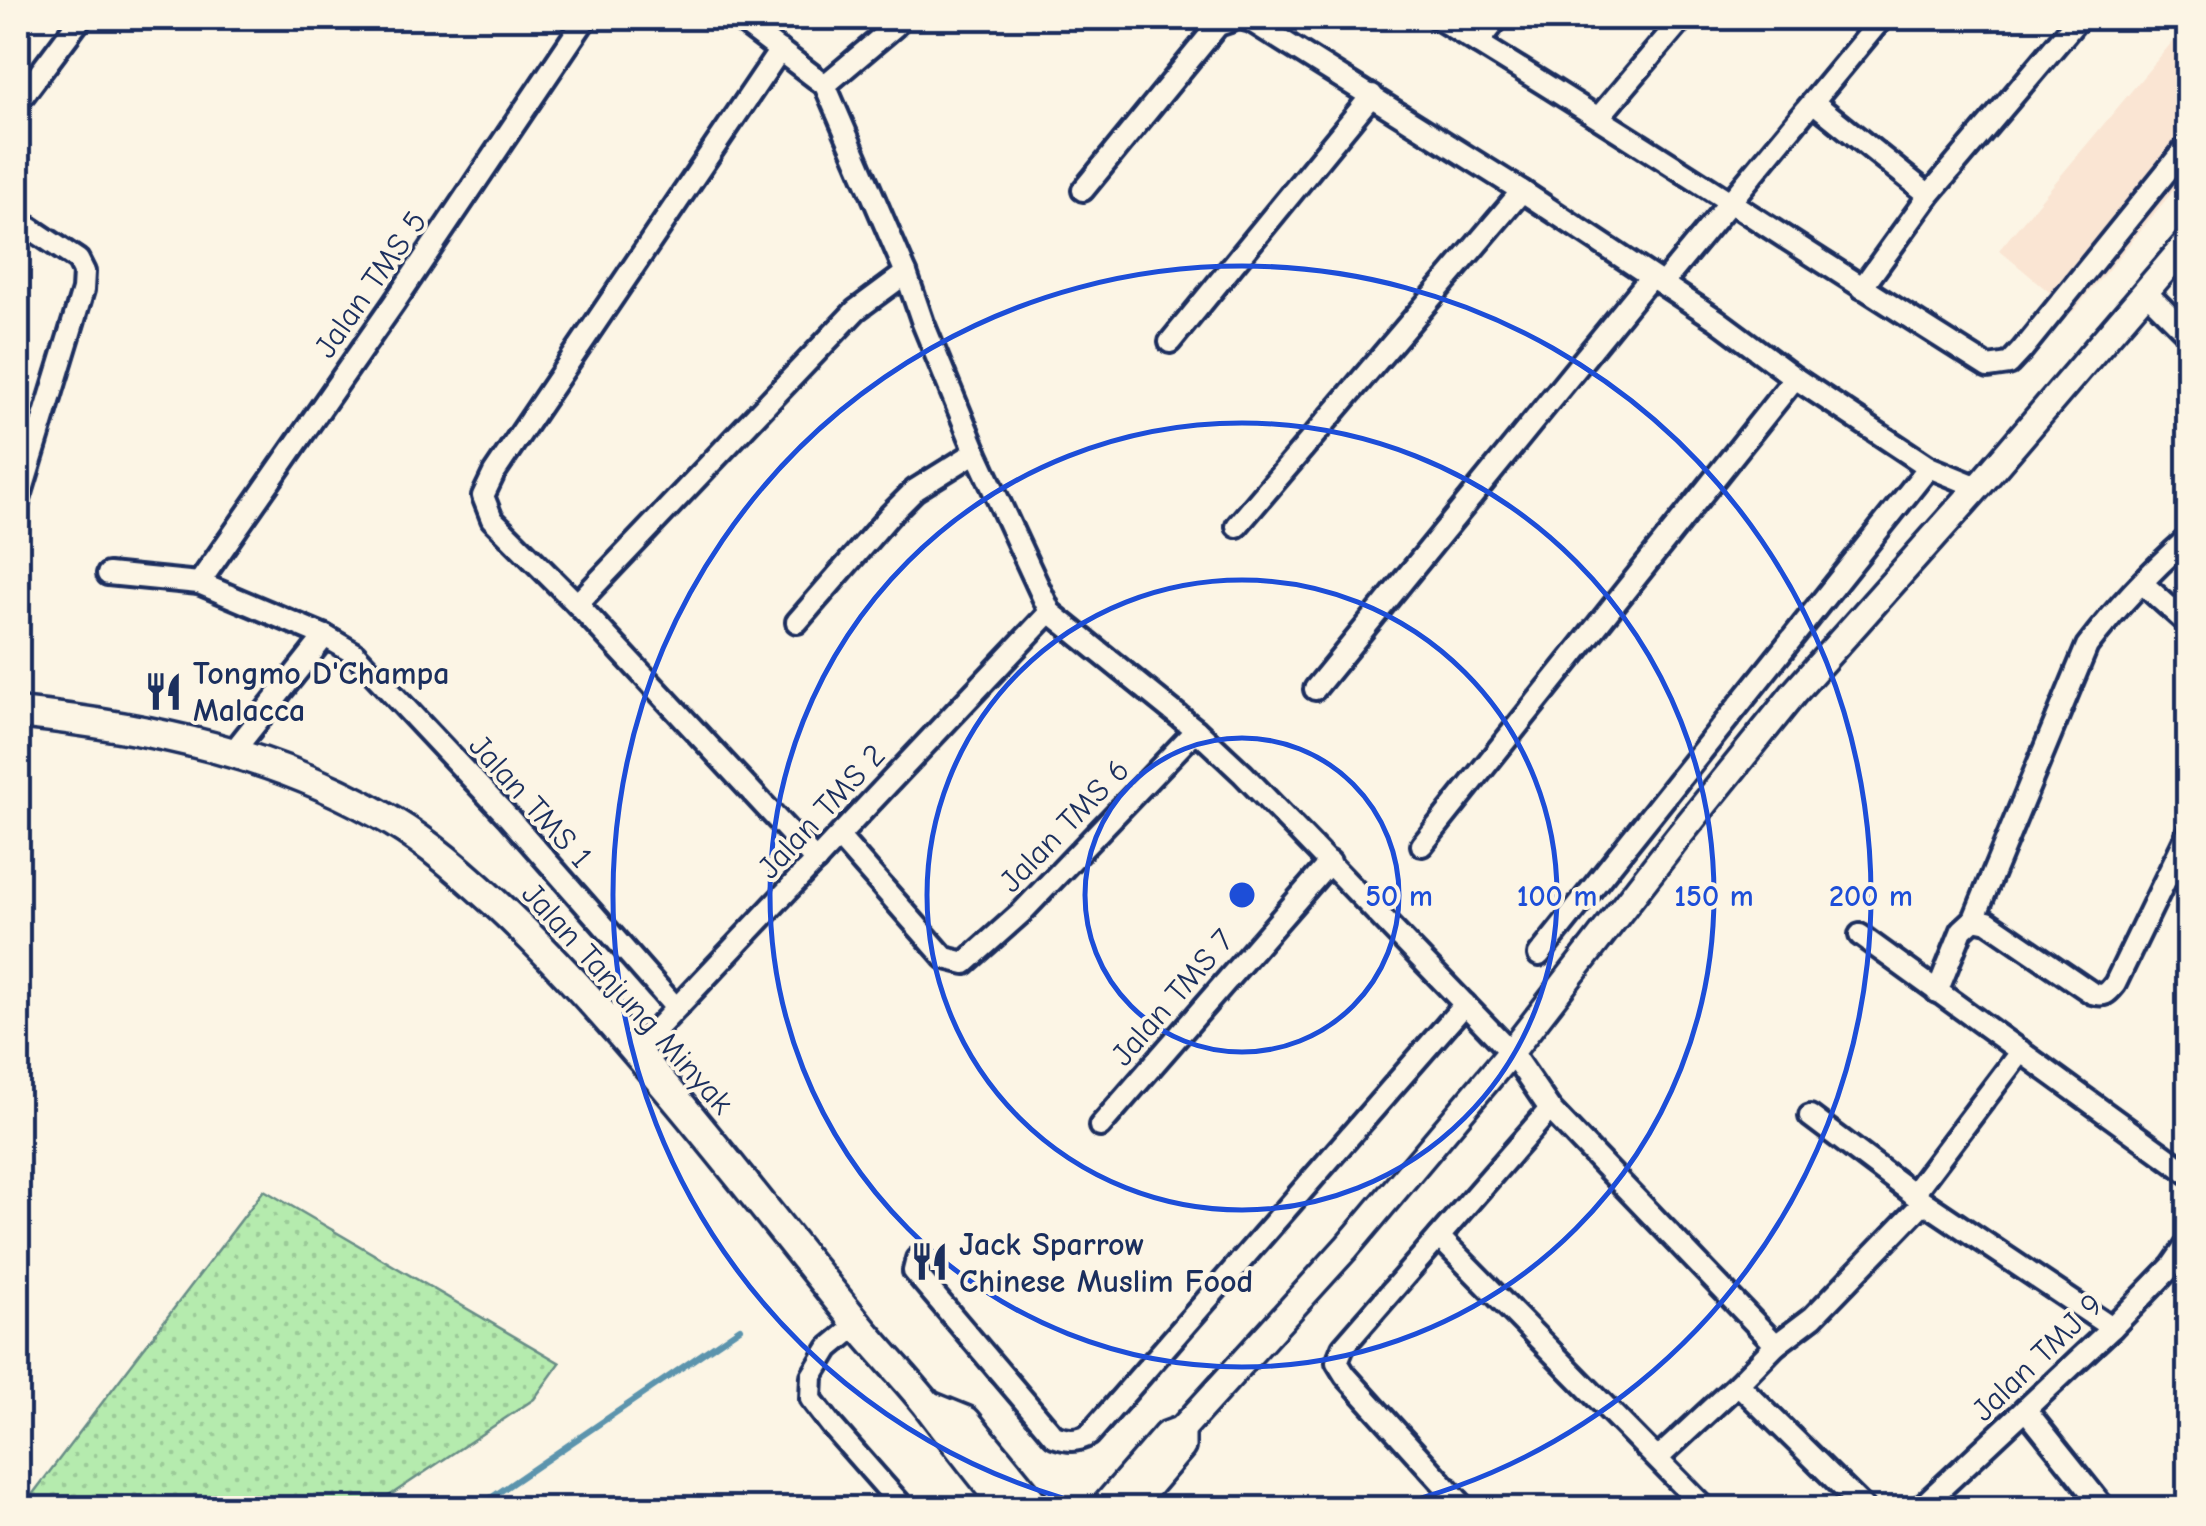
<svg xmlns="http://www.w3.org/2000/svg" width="2206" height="1526" font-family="'Comic Neue',sans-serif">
	<defs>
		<pattern id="park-dots" width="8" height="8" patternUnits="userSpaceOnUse" patternTransform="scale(2.5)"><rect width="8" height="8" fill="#b5ebae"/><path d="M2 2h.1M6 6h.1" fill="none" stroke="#9bca98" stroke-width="1.8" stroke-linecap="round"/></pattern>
	</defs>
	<rect width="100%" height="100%" fill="#fcf5e5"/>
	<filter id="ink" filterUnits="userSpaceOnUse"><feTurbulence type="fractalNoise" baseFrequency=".01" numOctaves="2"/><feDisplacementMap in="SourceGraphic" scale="20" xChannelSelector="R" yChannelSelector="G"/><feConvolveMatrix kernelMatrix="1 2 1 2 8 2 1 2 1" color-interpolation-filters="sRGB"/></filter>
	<g filter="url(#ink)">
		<path fill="#fae5d3" d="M2188,23V173L2073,312L1999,250Z"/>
		<path fill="url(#park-dots)" stroke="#688d86" stroke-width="2.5" d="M264,1190L560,1363L534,1399L371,1508H22Z"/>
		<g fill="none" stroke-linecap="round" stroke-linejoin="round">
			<path stroke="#5b94ad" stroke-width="6" d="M476,1508L740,1328"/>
			<defs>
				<g id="minor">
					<path d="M737,18L825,85L906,273L923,323L976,452L1050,612L1196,730L1243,774L1511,1052L1550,1109L1776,1345"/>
					<path d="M1437,18C1623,130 1803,251 1988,367L2009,364L2022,350L2188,145"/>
					<path d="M1478,43L1498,18"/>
					<path d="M780,50L494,473L483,496L492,519L577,604L816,861"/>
					<path d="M825,85L895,26L898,18"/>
					<path d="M18,102L81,18"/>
					<path d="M1813,102L1929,195"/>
					<path d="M1599,117L1683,18"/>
					<path d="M1083,190L1218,25L1239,18L1251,21L1522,191L1717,320L1795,378L1929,467L1978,487"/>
					<path d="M18,220L78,260L84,272L83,290L18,503"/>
					<path d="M1663,283L1882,18"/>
					<path d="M1862,288L1929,195L2079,18"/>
					<path d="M2146,292L2188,334"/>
					<path d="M1170,342L1372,95"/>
					<path d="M1237,526L1522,191"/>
					<path d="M108,574L199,583L325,636L354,653L509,818L676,1008"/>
					<path d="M199,583L394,303L586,18"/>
					<path d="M2142,583L2188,624"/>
					<path d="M577,604L856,310L906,273"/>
					<path d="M797,622L889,516L915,490L976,452"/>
					<path d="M1315,689L1650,278"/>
					<path d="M233,752L325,636"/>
					<path d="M839,837L945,958L965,963L1021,913L1196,730"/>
					<path d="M1422,845L1795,378"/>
					<path d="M1974,919L2087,646C2117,607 2151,571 2188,538"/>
					<path d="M1860,935L2188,1173"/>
					<path d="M1539,955L1929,467"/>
					<path d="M1937,992L1962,930L1974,919L1988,922L2092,993C2104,997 2107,994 2115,984L2188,833"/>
					<path d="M636,1051L1050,612"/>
					<path d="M1810,1116L1924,1202L2112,1328"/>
					<path d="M1100,1126L1330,862"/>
					<path d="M1913,1194L2021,1051"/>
					<path d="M1439,1237L1705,1508"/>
					<path d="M917,1259L914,1271L1054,1436C1068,1441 1076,1442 1089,1435L1465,1004"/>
					<path d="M858,1324L829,1348L812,1376L811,1399L831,1425L904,1508"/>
					<path d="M1738,1384L1864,1508"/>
					<path d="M2025,1409L2104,1508"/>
					<path d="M1658,1458L1738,1384L1776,1345L1813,1317L1924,1202"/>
					<path d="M1465,1508L1345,1375L1337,1362L1343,1347L1550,1109"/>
					<path d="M1920,1508L2112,1328L2172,1266L2188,1243"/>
				</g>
				<g id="tertiary">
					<path d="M1103,1508L1166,1435L1182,1429L1346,1248L1511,1052L1678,837L1795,692L1978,487L2188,242"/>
					<path d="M1130,1508L1182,1447V1429"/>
				</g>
				<g id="secondary">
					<path d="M18,713C150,727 277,753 393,822C430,844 462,873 494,902C554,957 607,1017 659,1079C728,1160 793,1245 860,1327C882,1354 907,1379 929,1407C955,1441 981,1476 1009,1508"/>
					<path d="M929,1406L966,1421L1037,1508"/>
				</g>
			</defs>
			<use href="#minor" stroke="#1b2f5e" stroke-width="28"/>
			<use href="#tertiary" stroke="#1b2f5e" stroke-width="32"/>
			<use href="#secondary" stroke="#1b2f5e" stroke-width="35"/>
			<use href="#minor" stroke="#fcf5e5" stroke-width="20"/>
			<use href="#tertiary" stroke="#fcf5e5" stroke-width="25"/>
			<use href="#secondary" stroke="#fcf5e5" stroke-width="28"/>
		</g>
	</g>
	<g fill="none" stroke="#1d4ed8" stroke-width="5">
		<circle cx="1242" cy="895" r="157"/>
		<circle cx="1242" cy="895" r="315"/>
		<circle cx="1242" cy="895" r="472"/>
		<path d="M1101 1508A629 629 0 1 1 1383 1508"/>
	</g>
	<defs>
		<symbol id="restaurant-bare" viewBox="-9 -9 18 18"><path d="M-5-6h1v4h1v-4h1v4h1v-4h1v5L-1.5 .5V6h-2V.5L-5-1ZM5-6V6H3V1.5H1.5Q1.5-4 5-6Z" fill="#1b2f5e" stroke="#fcf5e5" stroke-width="2.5" paint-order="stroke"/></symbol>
	</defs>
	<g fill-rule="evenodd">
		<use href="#restaurant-bare" x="136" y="664" width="55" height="55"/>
		<use href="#restaurant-bare" x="902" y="1234" width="55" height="55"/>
	</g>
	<g text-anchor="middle" stroke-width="8" stroke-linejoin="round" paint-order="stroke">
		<g font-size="32" fill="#1b2f5e" stroke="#fcf5e5">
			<text transform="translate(370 284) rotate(-55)" y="11">Jalan TMS 5</text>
			<text transform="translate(531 801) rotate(48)" y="11">Jalan TMS 1</text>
			<text transform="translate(821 811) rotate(-47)" y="11">Jalan TMS 2</text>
			<text transform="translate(1064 825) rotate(-46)" y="11">Jalan TMS 6</text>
			<text transform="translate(1172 997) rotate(-49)" y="11">Jalan TMS 7</text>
			<text transform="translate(628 998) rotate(48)" y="11">Jalan Tanjung Minyak</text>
			<text transform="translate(2037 1357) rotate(-44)" y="11">Jalan TMJ 9</text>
		</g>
		<g font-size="32" font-weight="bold" fill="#1b2f5e" stroke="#fcf5e5" text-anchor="start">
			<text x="193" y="684">Tongmo D'Champa<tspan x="193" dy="37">Malacca</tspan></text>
			<text x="959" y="1255">Jack Sparrow<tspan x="959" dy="37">Chinese Muslim Food</tspan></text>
		</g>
	</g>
	<circle cx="1242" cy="895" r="15" fill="#1d4ed8" stroke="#fcf5e5" stroke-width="5"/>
	<g font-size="30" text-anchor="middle" font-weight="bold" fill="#1d4ed8" stroke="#fcf5e5" stroke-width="8" stroke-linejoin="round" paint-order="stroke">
		<text x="1399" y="906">50 m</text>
		<text x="1557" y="906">100 m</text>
		<text x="1714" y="906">150 m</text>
		<text x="1871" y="906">200 m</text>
	</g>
	<rect width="2206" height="1526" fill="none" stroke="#fcf5e5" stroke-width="60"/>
	<rect x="30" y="30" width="2146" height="1466" fill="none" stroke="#1b2f5e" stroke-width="4" filter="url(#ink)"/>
</svg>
